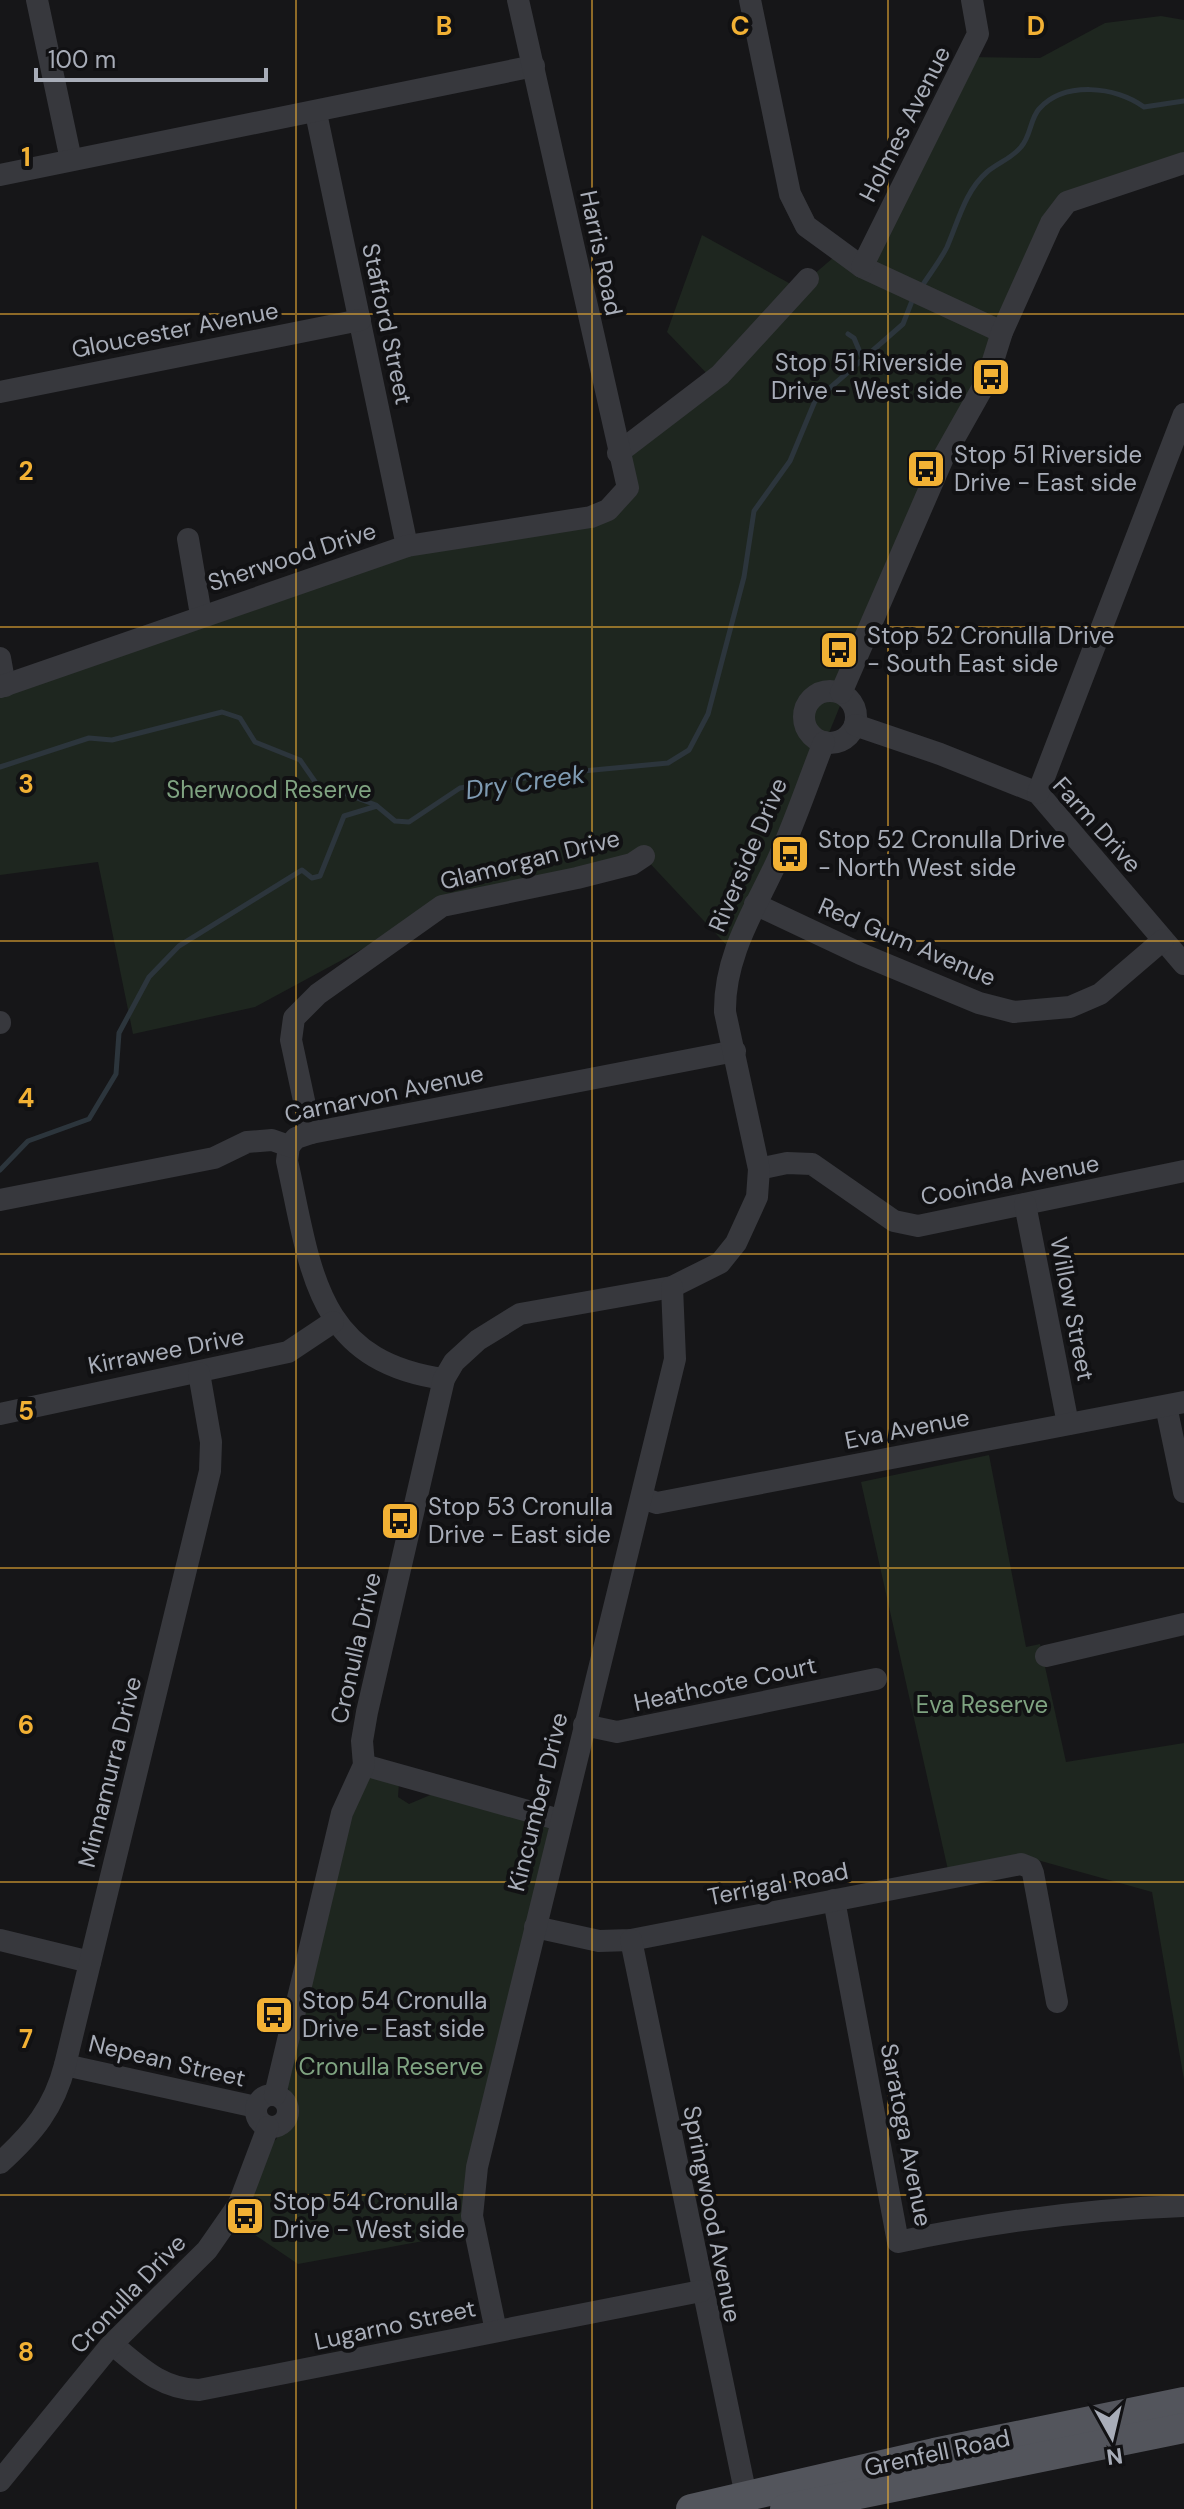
<svg xmlns="http://www.w3.org/2000/svg" width="1184" height="2509" font-family="'DM Sans',sans-serif">
	<rect width="100%" height="100%" fill="#161618"/>
	<g fill="#1e261f">
		<path d="M1161,16L1184,20V168L1067,202L921,507L787,836L734,953L643,856L442,906L255,1007L133,1034L98,862L0,875V687L407,546L591,517L628,488L627,444L713,380L667,332L702,235L798,288L841,251L862,267L968,57L1040,58L1105,23Z"/>
		<path d="M989,1455L1026,1647L1040,1644L1066,1762L1184,1743V2080L1152,1892L1023,1856L948,1870L861,1482Z"/>
		<path d="M371,1774L399,1782L398,1797L409,1804L435,1793L548,1828L551,1835L467,2233L298,2264L236,2222L272,2144L293,2119L294,2105L287,2085L349,1821Z"/>
	</g>
	<g fill="none" stroke-linecap="round" stroke-linejoin="round">
		<g stroke="#2c353c" stroke-width="5">
			<path d="M924,283C932,271 941,259 947,247C958,222 965,191 987,172C999,162 1011,159 1021,147C1031,136 1030,119 1039,109C1064,81 1116,86 1144,107L1184,101"/>
			<path d="M848,334L854,338L862,357"/>
			<path d="M0,767L89,738L112,740L222,712L240,718L255,742L300,760L316,783L376,805"/>
			<path d="M0,1170L28,1141L89,1119L116,1074L119,1033L149,977L179,946L302,870L312,878L320,876L344,816L377,806L395,821L409,822L460,788L551,774L668,763L689,750L708,714L744,577L754,511L790,461L815,401L903,324L912,301"/>
		</g>
		<g stroke="#37383d" stroke-width="22">
			<path d="M37,0L71,160"/>
			<path d="M750,0L790,194L806,226L862,267L1002,332"/>
			<path d="M316,113L407,546"/>
			<path d="M0,175L534,66"/>
			<path d="M862,267L978,34L972,0"/>
			<path d="M0,392L360,320"/>
			<path d="M618,453L720,375L808,279"/>
			<path d="M188,539L201,615"/>
			<path d="M0,658L5,686"/>
			<path d="M0,687L407,546L591,517L608,510L628,488L518,0"/>
			<circle cx="830" cy="717" r="26"/>
			<path d="M841,693L943,458L987,380L1002,332L1051,223L1067,202L1184,163"/>
			<path d="M855,725L940,754L1038,793L1184,964"/>
			<path d="M1038,793L1184,414"/>
			<path d="M755,904L861,954L979,1003L1014,1012L1070,1007L1100,994L1163,940"/>
			<path d="M0,1022V1023"/>
			<path d="M311,1133L291,1040L294,1018L318,994L442,906L577,878L632,864L644,856"/>
			<path d="M289,1146L287,1161C311,1268 314,1361 444,1379"/>
			<path d="M759,1169L787,1163L812,1164L894,1221L918,1226L1184,1171"/>
			<path d="M0,1200L214,1158L247,1142L272,1140L289,1146L296,1138L311,1133L735,1051"/>
			<path d="M1025,1204L1068,1424"/>
			<path d="M1166,1406L1184,1492"/>
			<path d="M0,1414L288,1352L333,1322"/>
			<path d="M642,1498L657,1503L1184,1402"/>
			<path d="M1046,1656L1184,1624"/>
			<path d="M584,1725L617,1732L876,1679"/>
			<path d="M364,1765L560,1820"/>
			<path d="M834,1900L898,2242C993,2222 1087,2209 1184,2206"/>
			<path d="M535,1927L599,1941L631,1940L1021,1864L1031,1868L1033,1873L1057,2002"/>
			<path d="M0,1940L90,1962"/>
			<path d="M631,1940L746,2496"/>
			<path d="M65,2065L256,2107"/>
			<circle cx="272" cy="2111" r="16"/>
			<path d="M275,2095L342,1813L364,1765L362,1741L367,1712L444,1379L454,1362L478,1340L520,1314L672,1287L720,1263L736,1243L757,1197L759,1169L725,1012C724,954 756,908 779,857C796,819 809,780 824,742"/>
			<path d="M0,2163C33,2133 54,2108 65,2065L210,1471L211,1442L199,1373"/>
			<path d="M496,2331L472,2216L477,2167L675,1359L672,1287"/>
			<path d="M112,2344C140,2367 161,2389 199,2390L701,2291"/>
			<path d="M0,2481L110,2346L207,2250L239,2204L268,2127"/>
		</g>
		<g stroke="#53555c" stroke-width="30">
			<path d="M691,2509L934,2453L1184,2402"/>
			<path d="M785,2509L1184,2428"/>
		</g>
	</g>
	<path fill="none" stroke="#f2b134" stroke-width="2" stroke-opacity="0.55" d="M296,0V2509M592,0V2509M888,0V2509M0,314H1184M0,627H1184M0,941H1184M0,1254H1184M0,1568H1184M0,1882H1184M0,2195H1184"/>
	<defs>
		<symbol id="bus-square" viewBox="-11 -11 22 22"><rect x="-9" y="-9" width="18" height="18" rx="4" fill="#f2b134" stroke="#111113"/><path d="M-5-6H5V4H4V6H2V4H-2V6H-4V4H-5ZM-3.5-4V0h7V-4ZM-3.5 1.2v1.5H-2V1.2ZM2 1.2v1.5H3.5V1.2Z" fill="#111"/></symbol>
	</defs>
	<g fill-rule="evenodd">
		<use href="#bus-square" x="969" y="355" width="44" height="44"/>
		<use href="#bus-square" x="904" y="447" width="44" height="44"/>
		<use href="#bus-square" x="817" y="628" width="44" height="44"/>
		<use href="#bus-square" x="768" y="832" width="44" height="44"/>
		<use href="#bus-square" x="378" y="1499" width="44" height="44"/>
		<use href="#bus-square" x="252" y="1993" width="44" height="44"/>
		<use href="#bus-square" x="223" y="2194" width="44" height="44"/>
	</g>
	<g text-anchor="middle" stroke-width="8" stroke-linejoin="round" paint-order="stroke">
		<g font-size="24" fill="#a8adb8" stroke="#111113">
			<text transform="translate(905 124) rotate(-63)" y="8">Holmes Avenue</text>
			<text transform="translate(601 253) rotate(78)" y="8">Harris Road</text>
			<text transform="translate(387 324) rotate(78)" y="8">Stafford Street</text>
			<text transform="translate(175 330) rotate(-11)" y="8">Gloucester Avenue</text>
			<text transform="translate(292 557) rotate(-18)" y="8">Sherwood Drive</text>
			<text transform="translate(1097 825) rotate(48)" y="8">Farm Drive</text>
			<text transform="translate(748 855) rotate(-67)" y="8">Riverside Drive</text>
			<text transform="translate(530 860) rotate(-14)" y="8">Glamorgan Drive</text>
			<text transform="translate(907 942) rotate(23)" y="8">Red Gum Avenue</text>
			<text transform="translate(384 1094) rotate(-12)" y="8">Carnarvon Avenue</text>
			<text transform="translate(1010 1180) rotate(-11)" y="8">Cooinda Avenue</text>
			<text transform="translate(1072 1309) rotate(79)" y="8">Willow Street</text>
			<text transform="translate(166 1351) rotate(-11)" y="8">Kirrawee Drive</text>
			<text transform="translate(907 1429) rotate(-11)" y="8">Eva Avenue</text>
			<text transform="translate(356 1648) rotate(-77)" y="8">Cronulla Drive</text>
			<text transform="translate(725 1684) rotate(-12)" y="8">Heathcote Court</text>
			<text transform="translate(110 1772) rotate(-76)" y="8">Minnamurra Drive</text>
			<text transform="translate(538 1802) rotate(-76)" y="8">Kincumber Drive</text>
			<text transform="translate(778 1884) rotate(-11)" y="8">Terrigal Road</text>
			<text transform="translate(167 2061) rotate(13)" y="8">Nepean Street</text>
			<text transform="translate(906 2135) rotate(79)" y="8">Saratoga Avenue</text>
			<text transform="translate(712 2214) rotate(79)" y="8">Springwood Avenue</text>
			<text transform="translate(128 2294) rotate(-46)" y="8">Cronulla Drive</text>
			<text transform="translate(395 2325) rotate(-12)" y="8">Lugarno Street</text>
			<text transform="translate(937 2453) rotate(-12)" y="8">Grenfell Road</text>
		</g>
		<g font-size="24" fill="#a8adb8" stroke="#111113" text-anchor="start">
			<text x="963" y="371" text-anchor="end">Stop 51 Riverside<tspan x="963" dy="28">Drive - West side</tspan></text>
			<text x="954" y="463">Stop 51 Riverside<tspan x="954" dy="28">Drive - East side</tspan></text>
			<text x="867" y="644">Stop 52 Cronulla Drive<tspan x="867" dy="28">- South East side</tspan></text>
			<text x="818" y="848">Stop 52 Cronulla Drive<tspan x="818" dy="28">- North West side</tspan></text>
			<text x="428" y="1515">Stop 53 Cronulla<tspan x="428" dy="28">Drive - East side</tspan></text>
			<text x="302" y="2009">Stop 54 Cronulla<tspan x="302" dy="28">Drive - East side</tspan></text>
			<text x="273" y="2210">Stop 54 Cronulla<tspan x="273" dy="28">Drive - West side</tspan></text>
		</g>
		<g font-size="24" fill="#7fa381" stroke="#111113">
			<text x="269" y="798">Sherwood Reserve</text>
			<text x="982" y="1713">Eva Reserve</text>
			<text x="391" y="2075">Cronulla Reserve</text>
		</g>
		<g font-size="26" font-style="italic" fill="#7f9bb3" stroke="#111113">
			<text transform="translate(525 782) rotate(-8)" y="9">Dry Creek</text>
		</g>
	</g>
	<g font-size="26" text-anchor="middle" font-weight="bold" fill="#f2b134" stroke="#111113" stroke-width="8" stroke-linejoin="round" paint-order="stroke">
		<text x="444" y="35">B</text>
		<text x="740" y="35">C</text>
		<text x="1036" y="35">D</text>
		<text x="26" y="166">1</text>
		<text x="26" y="480">2</text>
		<text x="26" y="793">3</text>
		<text x="26" y="1107">4</text>
		<text x="26" y="1420">5</text>
		<text x="26" y="1734">6</text>
		<text x="26" y="2048">7</text>
		<text x="26" y="2361">8</text>
	</g>
	<g transform="translate(1112 2437) rotate(172)" stroke="#111113" stroke-width="6" paint-order="stroke">
	<path d="M0-6L14 30L0 20L-14 30Z" fill="#a8adb8"/>
	<text y="-12" font-size="22" font-weight="bold" text-anchor="middle" fill="#a8adb8">N</text>
	</g>
	<path d="M36 68v12h230v-12" fill="none" stroke="#a8adb8" stroke-width="4"/>
	<text x="48" y="68" font-size="24" fill="#a8adb8" stroke="#111113" stroke-width="6" paint-order="stroke">100 m</text>
</svg>
